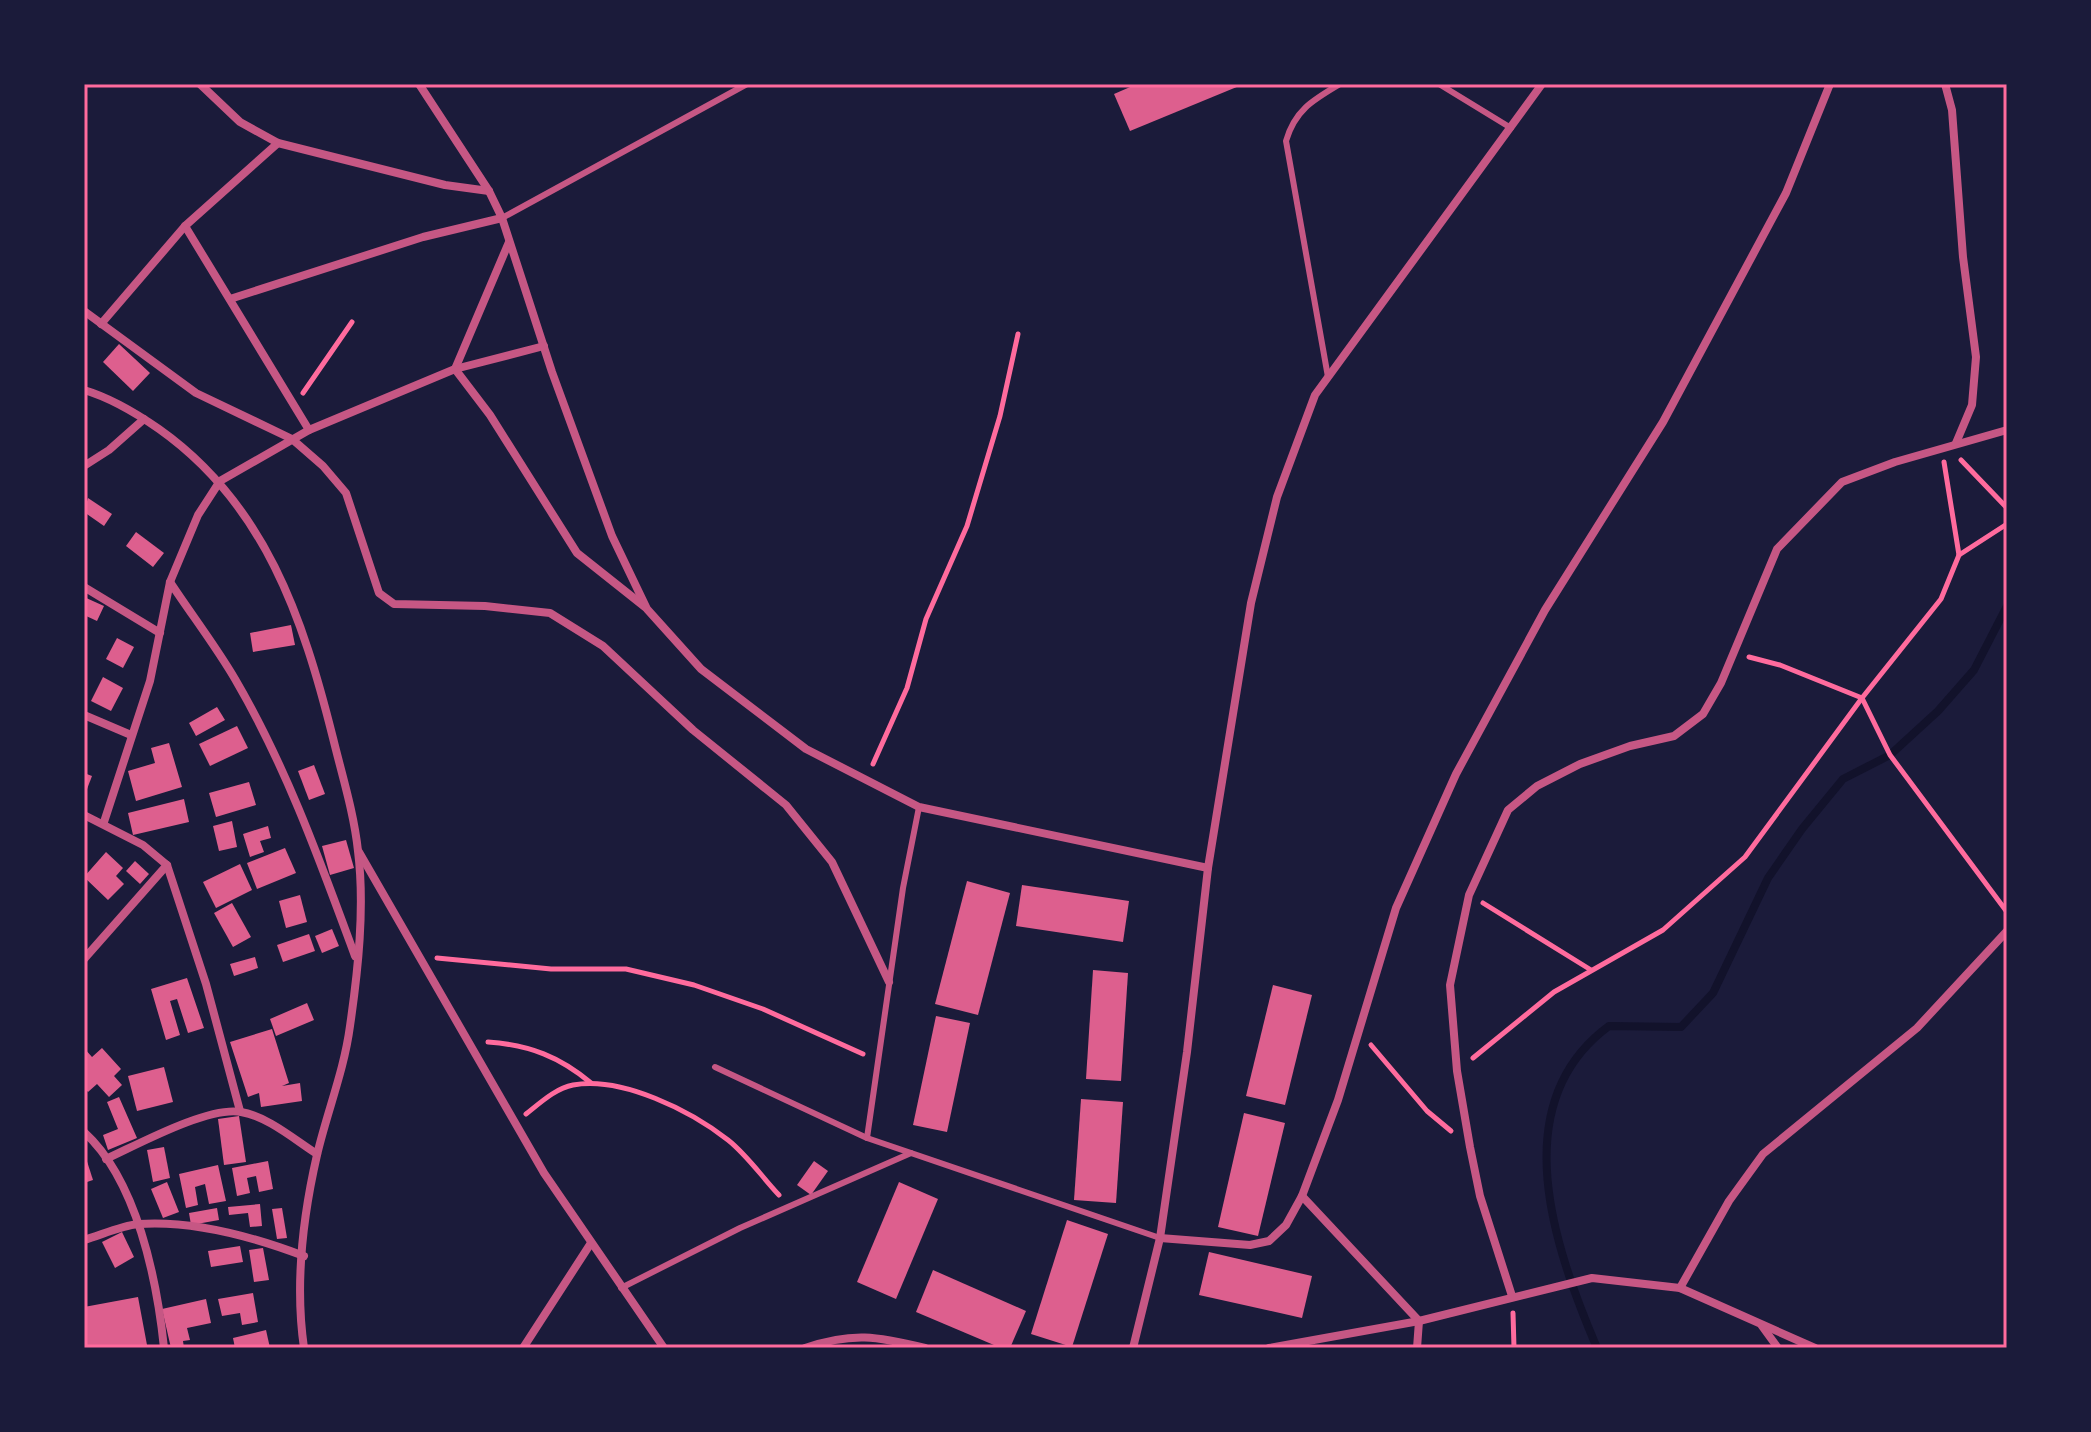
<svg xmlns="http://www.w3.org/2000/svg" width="2091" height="1432" font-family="Lato,sans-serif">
	<rect width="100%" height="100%" fill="#1b1b3a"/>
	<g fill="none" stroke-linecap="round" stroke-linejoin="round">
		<path stroke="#12122b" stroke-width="8" d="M1597,1348C1555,1249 1503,1104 1609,1026L1681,1027L1713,993L1768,878L1802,829L1843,779L1890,755L1938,711L1974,670L2007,606"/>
	</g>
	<g fill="#dd5f8e">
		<path d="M1137,84H1244L1130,131L1114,94Z"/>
		<path d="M119,344L150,373L133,391L103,362Z"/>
		<path d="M88,498L112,514L104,526L84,512Z"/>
		<path d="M136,532L164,553L153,567L126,546Z"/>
		<path d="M84,597L104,606L97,621L84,615Z"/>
		<path d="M291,625L295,645L253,652L250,633Z"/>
		<path d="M117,638L134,647L123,668L106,659Z"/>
		<path d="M103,677L123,688L111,711L91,701Z"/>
		<path d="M217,707L225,720L196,736L189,723Z"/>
		<path d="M237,726L248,748L210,766L199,744Z"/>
		<path d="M169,743L182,787L136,801L128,771L155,763L151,748Z"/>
		<path d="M314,765L325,794L309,800L298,771Z"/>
		<path d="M84,773L92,776L84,797Z"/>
		<path d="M249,782L256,805L216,817L209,793Z"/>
		<path d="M184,799L189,822L133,835L128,813Z"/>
		<path d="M232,821L237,847L219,851L213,826Z"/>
		<path d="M268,826L271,838L260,841L264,852L250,857L243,834Z"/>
		<path d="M346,840L354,868L330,875L322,846Z"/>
		<path d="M285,848L296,873L257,889L247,863Z"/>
		<path d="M106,852L123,868L116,876L124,884L108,900L84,877Z"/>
		<path d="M135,861L149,874L140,884L126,871Z"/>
		<path d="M240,864L252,890L216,908L203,882Z"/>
		<path d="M967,881L1010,893L978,1015L935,1004Z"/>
		<path d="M1022,885L1129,901L1123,942L1016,926Z"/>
		<path d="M300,895L307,922L286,928L279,901Z"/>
		<path d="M232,903L251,937L233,947L214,913Z"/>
		<path d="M332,929L339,946L322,953L315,936Z"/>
		<path d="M309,934L315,951L283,962L277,945Z"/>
		<path d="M255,957L258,968L234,976L230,964Z"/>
		<path d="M1093,970L1128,973L1121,1081L1086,1079Z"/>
		<path d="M187,978L204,1028L188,1033L177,999L170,1001L180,1035L166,1040L151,989Z"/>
		<path d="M1273,985L1312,995L1285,1105L1246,1096Z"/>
		<path d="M307,1003L314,1020L276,1036L270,1019Z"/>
		<path d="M936,1016L970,1023L947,1132L913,1125Z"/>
		<path d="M272,1029L289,1083L282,1086L300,1083L302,1101L261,1107L259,1093L248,1097L230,1042Z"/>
		<path d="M84,1048L92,1057L102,1048L121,1069L114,1076L122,1085L109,1097L97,1084L88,1092L84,1087Z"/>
		<path d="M164,1067L173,1102L137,1111L128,1076Z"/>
		<path d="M119,1097L137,1138L108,1150L103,1135L118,1129L107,1102Z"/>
		<path d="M1081,1099L1123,1102L1116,1203L1074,1200Z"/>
		<path d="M1244,1113L1285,1123L1258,1236L1218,1227Z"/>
		<path d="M239,1116L246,1162L224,1165L218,1119Z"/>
		<path d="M164,1147L170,1178L153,1182L147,1150Z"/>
		<path d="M84,1152L93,1180L84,1183Z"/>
		<path d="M268,1161L273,1189L259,1192L256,1176L247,1178L250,1193L237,1196L232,1168Z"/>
		<path d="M814,1161L828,1171L811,1195L797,1185Z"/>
		<path d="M218,1165L226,1201L209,1204L205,1184L195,1187L198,1205L186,1208L179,1174Z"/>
		<path d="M167,1182L179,1212L163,1218L151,1189Z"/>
		<path d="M899,1182L938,1199L896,1299L857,1282Z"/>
		<path d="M260,1204L262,1226L250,1227L248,1213L229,1215L228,1207Z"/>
		<path d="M217,1208L219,1220L191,1225L189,1213Z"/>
		<path d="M282,1208L287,1238L277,1239L272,1209Z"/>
		<path d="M1067,1220L1108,1234L1072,1347L1031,1334Z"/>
		<path d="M122,1232L134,1257L115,1268L102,1242Z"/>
		<path d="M240,1246L243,1262L211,1267L208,1251Z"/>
		<path d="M263,1248L269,1280L254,1282L249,1250Z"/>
		<path d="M1209,1252L1312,1276L1302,1318L1199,1295Z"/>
		<path d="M933,1270L1026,1311L1010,1348H1001L916,1312Z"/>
		<path d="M253,1293L258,1322L242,1325L240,1313L222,1316L218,1299Z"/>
		<path d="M138,1297L147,1345L84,1348V1307Z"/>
		<path d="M206,1299L211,1323L187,1328L190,1340L183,1341L184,1348H171L162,1309Z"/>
		<path d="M266,1330L270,1348H235L233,1338Z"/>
	</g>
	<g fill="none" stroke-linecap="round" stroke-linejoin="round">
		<g stroke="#ff6b9d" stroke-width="5">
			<path d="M303,393L352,322"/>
			<path d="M1961,460L2007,508"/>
			<path d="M1959,555L2007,524"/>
			<path d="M1749,657L1780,665L1862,698L1890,755L2007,912"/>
			<path d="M873,764L907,688L926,619L967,526L1000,416L1018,334"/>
			<path d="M1483,903L1591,970"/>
			<path d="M437,958L551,969H626L694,985L763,1009L863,1054"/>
			<path d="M488,1042C530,1045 560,1057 591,1083"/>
			<path d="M1371,1045L1427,1111L1451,1131"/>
			<path d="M1473,1058L1554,992L1663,930L1745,857L1862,698L1941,599L1959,555L1944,462"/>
			<path d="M526,1114C540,1103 556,1088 573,1085C622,1076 691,1111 728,1140C747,1155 762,1177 779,1195"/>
			<path d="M1513,1313L1514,1348"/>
		</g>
		<g stroke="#c65784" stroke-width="6">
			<path d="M1439,84L1511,128"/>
			<path d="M502,218L747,84"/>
			<path d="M1328,377L1286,141C1295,110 1313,100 1340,84"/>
			<path d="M715,1067L867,1138L1160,1238"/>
			<path d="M867,1138L903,888L919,807"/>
			<path d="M621,1288L740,1228L911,1153"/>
		</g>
		<g stroke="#c65784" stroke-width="8">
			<path d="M200,84L240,122L278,143L445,185L489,191"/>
			<path d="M419,84L489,191L502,218L552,372L612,536L647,609L701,669L806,749L919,807L1208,868"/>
			<path d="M1945,84L1952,110L1963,257L1976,357L1972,405L1956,443"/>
			<path d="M185,226L309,430"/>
			<path d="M509,242L455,369L490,415L577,553L645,607"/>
			<path d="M230,299L423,237L502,218"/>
			<path d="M84,311L196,393L292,439L323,466L346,493L379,593L394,604L485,606L550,613L603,646L693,730L786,805L832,862L889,982"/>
			<path d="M101,324L185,226L278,143"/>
			<path d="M84,390C111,398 136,413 159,429C265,504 303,618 333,738C342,775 354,813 358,851C365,907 358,971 350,1026C344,1071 327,1112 317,1155C303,1216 295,1286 304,1348"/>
			<path d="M84,466L109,450L144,419"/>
			<path d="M170,582C191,614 215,645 235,679C286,766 320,861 355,956"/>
			<path d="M84,587L160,633"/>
			<path d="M84,715L131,735"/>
			<path d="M84,815L143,845L167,865L206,984L240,1111"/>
			<path d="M104,822L150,681L170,582L198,515L220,481L309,430L455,369L544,346"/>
			<path d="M359,852L544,1173L664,1348"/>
			<path d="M84,959L167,865"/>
			<path d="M84,1132C137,1180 157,1280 164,1348"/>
			<path d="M106,1159C137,1145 208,1106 241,1112C267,1116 295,1140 317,1154"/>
			<path d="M1302,1196L1419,1321L1417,1348"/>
			<path d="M1160,1238L1250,1245L1269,1241L1286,1225L1302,1196L1338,1100L1396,908L1456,774L1545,610L1663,422L1786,193L1830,84"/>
			<path d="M84,1240C101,1235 121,1226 138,1224C192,1220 254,1237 304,1256"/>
			<path d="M1680,1288L1729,1201L1763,1154L1917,1028L2007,931"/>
			<path d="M1512,1296L1480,1196L1470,1147L1457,1071L1450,985L1469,895L1508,810L1537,786L1580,764L1630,746L1674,736L1703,714L1721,683L1777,549L1842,482L1895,462L2007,430"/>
			<path d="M1762,1326L1778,1348"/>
			<path d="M523,1348L591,1243"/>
			<path d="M805,1348C852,1332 877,1336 925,1348"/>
			<path d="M1133,1348L1160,1238L1187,1052L1208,868L1251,603L1277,497L1315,395L1542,84"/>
			<path d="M1269,1348L1419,1321L1592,1278L1680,1288L1815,1348"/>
		</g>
	</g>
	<rect width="2091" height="1432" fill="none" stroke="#1b1b3a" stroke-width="172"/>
	<rect x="86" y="86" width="1919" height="1260" fill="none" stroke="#ff6b9d" stroke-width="3"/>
</svg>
